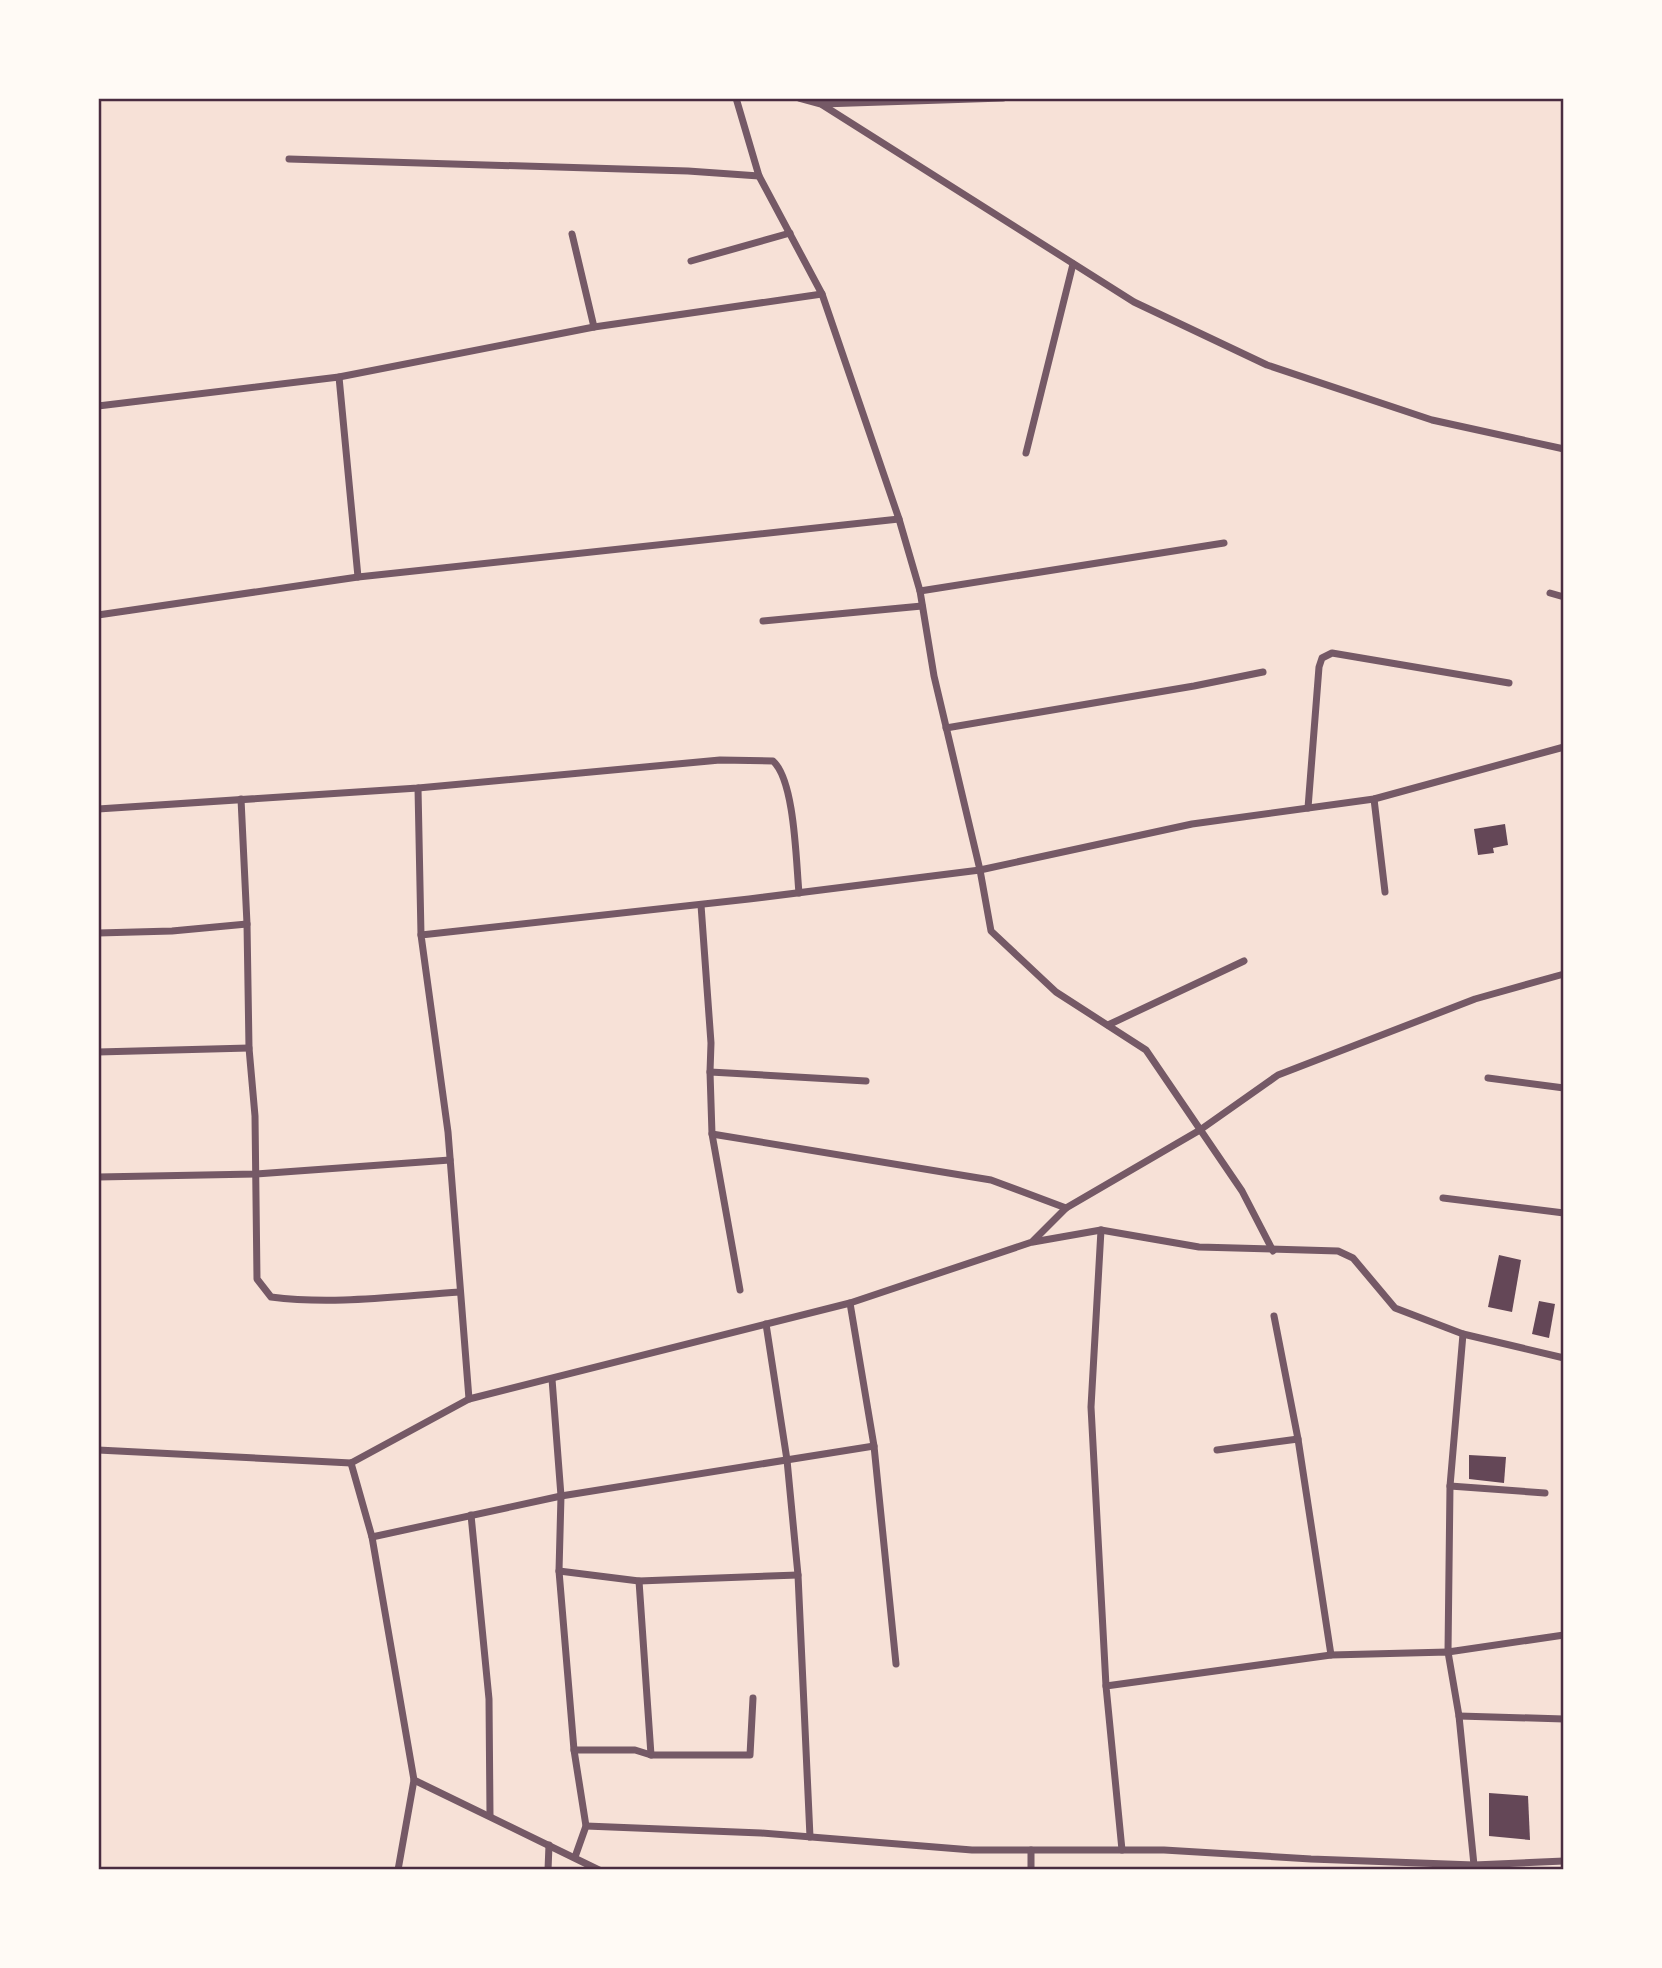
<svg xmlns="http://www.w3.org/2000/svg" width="1662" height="1968" font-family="Figtree,sans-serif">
	<rect width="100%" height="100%" fill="#f7e1d7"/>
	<g fill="#644757">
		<path d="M1505,824L1508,845L1493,848L1494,853L1478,855L1474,829Z"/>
		<path d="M1499,1255L1521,1260L1512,1312L1488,1307Z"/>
		<path d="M1539,1301L1555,1304L1549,1338L1532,1334Z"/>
		<path d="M1469,1455L1506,1457L1504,1483L1469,1479Z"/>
		<path d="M1489,1793L1528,1796L1530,1840L1489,1836Z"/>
	</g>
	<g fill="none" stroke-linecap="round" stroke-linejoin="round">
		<g stroke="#755966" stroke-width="7">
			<path d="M799,98L821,104L1134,302L1267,365L1432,420L1564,449"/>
			<path d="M822,104L1003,98"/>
			<path d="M289,159L688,171L759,176"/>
			<path d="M572,234L594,327"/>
			<path d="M691,261L790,233"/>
			<path d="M98,406L339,377L594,327L822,294L759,176L736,98"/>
			<path d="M1026,453L1073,264"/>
			<path d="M899,519L920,591"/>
			<path d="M1224,543L920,591L934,676L980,870L991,931L1056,992L1146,1050L1242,1191L1273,1251"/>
			<path d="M358,577L899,519L822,294"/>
			<path d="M1550,593L1564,597"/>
			<path d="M98,615L358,577L339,377"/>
			<path d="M763,621L922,606"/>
			<path d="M946,728L1194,686L1263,672"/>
			<path d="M418,788L421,935"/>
			<path d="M241,799L247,924L249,1048L255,1116L257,1279L271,1297C334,1305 397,1296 460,1292"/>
			<path d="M1374,799L1385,892"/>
			<path d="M1308,808L1319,667L1322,658L1332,653L1509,683"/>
			<path d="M98,809L418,788L720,760L773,761C795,781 796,862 799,893"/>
			<path d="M701,905L711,1043L710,1072"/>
			<path d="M98,933L172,931L247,924"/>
			<path d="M1108,1025L1244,961"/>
			<path d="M98,1052L249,1048"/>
			<path d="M1488,1078L1564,1088"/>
			<path d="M866,1081L710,1072L712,1134L991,1180L1066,1208"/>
			<path d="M712,1134L740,1290"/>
			<path d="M98,1177L256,1174L450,1160"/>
			<path d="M1443,1198L1564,1213"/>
			<path d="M1101,1230L1091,1407L1106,1686"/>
			<path d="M1033,1242L1101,1230L1199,1247L1338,1251L1353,1258L1395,1308L1463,1334"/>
			<path d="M850,1303L874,1446L896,1664"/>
			<path d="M766,1324L787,1460L798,1575L810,1837"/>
			<path d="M1564,1358L1463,1334L1450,1486L1448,1652L1564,1635"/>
			<path d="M552,1379L561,1496L559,1571L574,1750L586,1826L575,1857"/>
			<path d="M469,1399L448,1132L421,935L749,899L980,870L1192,824L1374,799L1564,747"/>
			<path d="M98,1450L351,1463"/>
			<path d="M1217,1450L1298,1439"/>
			<path d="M351,1463L469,1399L850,1303L1032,1242L1066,1208L1200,1130L1278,1075L1475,999L1564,974"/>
			<path d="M351,1463L372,1537L414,1780L599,1870"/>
			<path d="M1450,1486L1545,1493"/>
			<path d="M471,1515L489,1699L490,1815"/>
			<path d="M372,1537L561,1496L874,1446"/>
			<path d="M559,1571L639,1581L798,1575"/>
			<path d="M639,1581L651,1755"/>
			<path d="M1331,1655L1448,1652L1459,1716L1474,1865"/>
			<path d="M1459,1716L1564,1719"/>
			<path d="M574,1750H635L651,1755H750L753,1698"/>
			<path d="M586,1826L761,1833L972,1850H1164L1311,1859L1474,1865L1564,1861"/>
			<path d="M1122,1850L1106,1686L1331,1655L1298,1439L1274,1316"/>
			<path d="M398,1870L414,1780"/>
			<path d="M548,1870L549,1845"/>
			<path d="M1031,1870V1850"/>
		</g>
	</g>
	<rect width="1662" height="1968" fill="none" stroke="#fffaf5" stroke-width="200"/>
	<rect x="100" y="100" width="1462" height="1768" fill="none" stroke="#4a2c40" stroke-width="2.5"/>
</svg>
